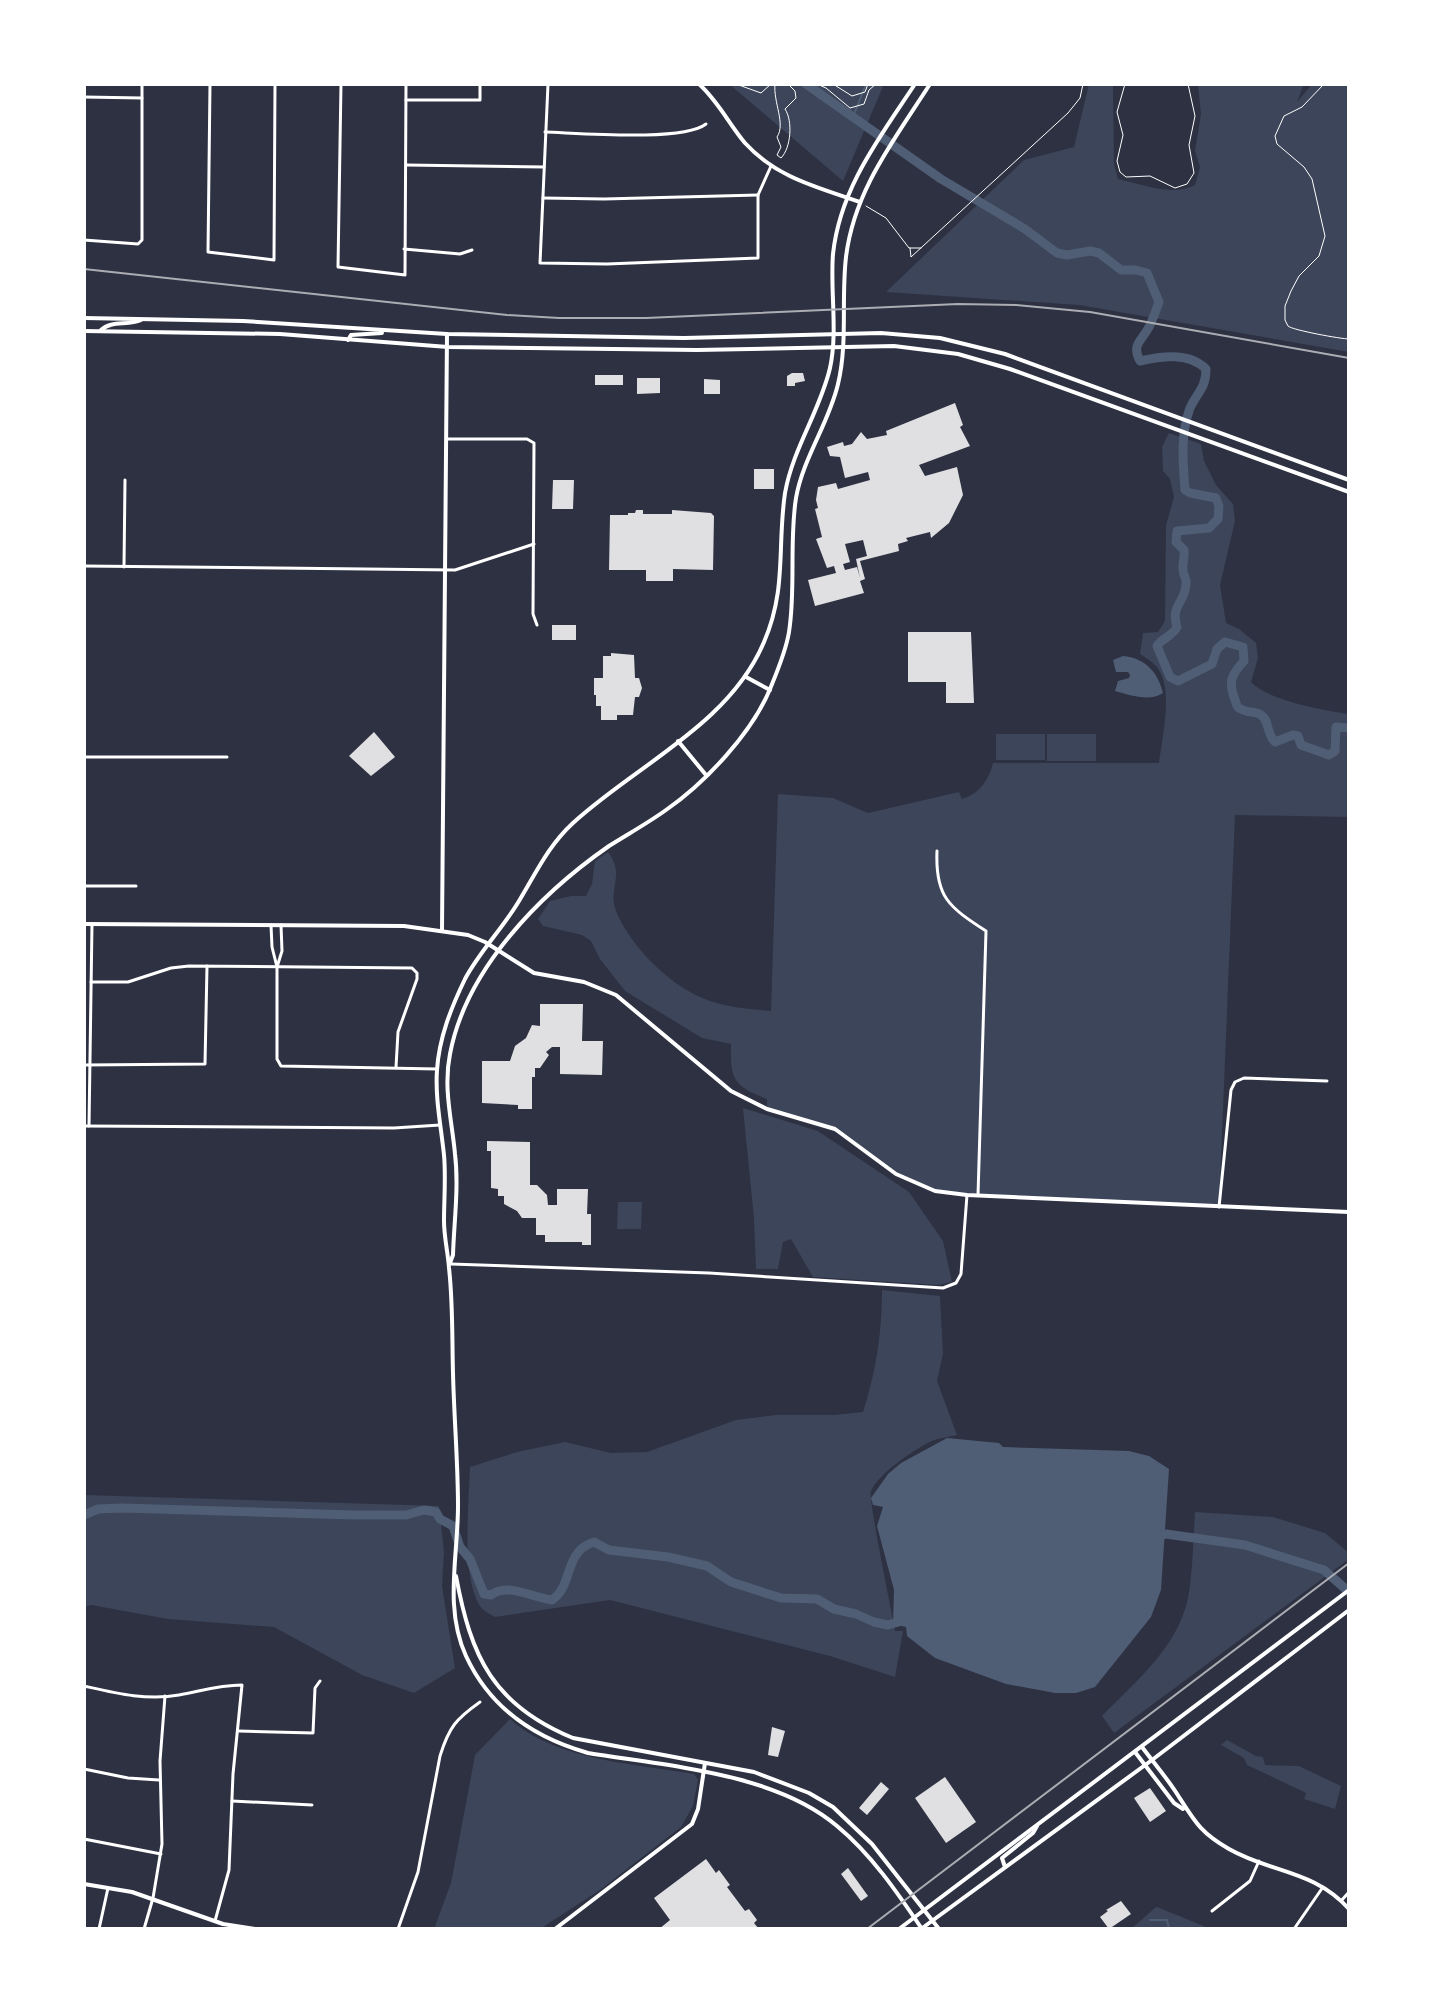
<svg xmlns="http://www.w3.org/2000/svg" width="1433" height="2013" font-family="'IBM Plex Sans',sans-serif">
	<rect width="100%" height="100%" fill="#2d3142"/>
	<g fill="#3c4559">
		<path d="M729,84H884L843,181Z"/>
		<path d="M1089,84H1113L1114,164L1118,179C1142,184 1172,197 1195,185L1200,167L1195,151L1201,114L1198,84H1304L1297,102L1312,84H1349V352L1079,305L886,292L1024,160L1074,147Z"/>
		<path d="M1169,433L1201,444L1204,461L1216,485L1233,504L1235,521L1220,585L1226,623L1239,629L1256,643L1258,658L1251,682C1270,701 1322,710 1349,714V817L1235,815L1219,1207L935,1191L883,1165L840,1133L767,1109V1099C733,1086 730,1079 731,1044L702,1038L625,991L600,959L591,941L582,935L543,926L538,919L550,901L571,896H586L592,884L595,861L608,852C626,876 607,888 616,911C629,943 662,977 692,993C715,1006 745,1009 771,1011L778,794L833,798L868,813L959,792L962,799C979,794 989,780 993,763H1159C1162,737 1175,685 1155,665C1151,661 1145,657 1140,654L1143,633L1158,632L1165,621L1166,525L1174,497L1170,479L1163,471L1162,447Z"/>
		<rect x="996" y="734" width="49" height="26"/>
		<rect x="1047" y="734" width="49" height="27"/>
		<path d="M743,1108L818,1131L909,1192L943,1241L952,1282L938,1285L813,1277L791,1239L783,1242L778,1269H756L754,1218Z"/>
		<path d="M618,1202H642L641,1229H617Z"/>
		<path d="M882,1290L940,1296L943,1354L937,1381L957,1435C949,1437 939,1438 932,1441C916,1448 878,1474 871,1491C868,1499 892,1612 895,1631H903L895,1677L830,1656L610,1600L495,1617C490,1614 483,1611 480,1606C461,1577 469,1502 470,1467L517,1452L565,1442L611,1453L647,1452L736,1420L776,1415H834L863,1412C876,1371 882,1333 882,1290Z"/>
		<path d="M84,1495L439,1506L444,1552L442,1586L455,1668L414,1693L362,1675L274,1627L168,1619L91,1605L84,1607Z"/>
		<path d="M1195,1512L1273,1517L1325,1533L1349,1553V1559L1114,1733L1102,1716C1135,1682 1178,1647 1188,1598C1193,1570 1193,1540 1195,1512Z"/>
		<path d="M510,1719C554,1760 636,1764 694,1774L698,1780L693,1806L681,1827L600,1890L540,1929H434L451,1883L475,1755Z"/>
		<path d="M1227,1740L1256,1756L1263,1757L1265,1765L1299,1766L1341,1786L1335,1809L1304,1799L1306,1793L1247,1765L1244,1758L1221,1745Z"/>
		<path d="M1156,1907H1157L1211,1929H1131Z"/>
	</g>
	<g fill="#4f5d75">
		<path d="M1123,656C1145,658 1158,672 1163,693C1150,702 1129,695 1115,691L1118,681L1129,678L1130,675L1128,672H1116L1113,660Z"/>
		<path d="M947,1438L999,1443L1003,1447L1129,1451L1149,1456L1169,1469L1161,1590L1151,1617L1095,1687L1076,1693H1055L1006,1684L935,1658L907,1636L906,1627L893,1624L894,1590L877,1526L883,1507L873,1505L871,1498L888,1474L901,1463Z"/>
	</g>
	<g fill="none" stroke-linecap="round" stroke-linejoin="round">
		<g stroke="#4f5d75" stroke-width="2">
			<path d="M853,117L866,84"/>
			<path d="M1150,1920H1167L1169,1929"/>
		</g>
		<g stroke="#4f5d75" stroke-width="9">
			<path d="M806,84L941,179L1025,229L1057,253L1067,255L1090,251L1099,253L1121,270H1136L1147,273L1159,302C1156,310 1153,319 1149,327C1142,341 1131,344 1140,361C1162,356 1189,352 1206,369C1206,389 1197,392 1190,408C1180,435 1183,463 1185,490L1190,493L1216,498L1219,506L1218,519L1209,528L1177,531L1176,542L1184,550C1185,557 1182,564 1183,570C1183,575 1187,579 1186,583C1186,603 1170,604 1177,627C1172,637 1163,637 1157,646L1170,677L1178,681L1212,664L1217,649L1225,642L1243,647L1244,661C1231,675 1228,682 1235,700C1237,706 1237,708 1243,710C1248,713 1256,711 1261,715C1270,721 1266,734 1275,742L1293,735L1298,736L1301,745L1329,755L1335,751L1336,727L1349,728"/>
			<path d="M84,1515L98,1509L122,1508L354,1515H406L424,1510L436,1512L440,1519L453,1526L460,1547L470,1559L484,1594L491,1595C507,1582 533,1598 552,1600C574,1585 563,1552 594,1542L609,1550L668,1557L707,1566L731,1582L781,1598L817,1599L834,1609L856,1614L874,1622L888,1625L902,1621"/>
			<path d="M1155,1537L1166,1534L1245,1545L1324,1570L1349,1592"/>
		</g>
	</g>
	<g fill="#e0e0e3" fill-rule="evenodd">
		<path d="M792,373H803L805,381L795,383V386H787V376Z"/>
		<rect x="595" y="375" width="28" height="10"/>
		<path d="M637,378H660V393L637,394Z"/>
		<path d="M704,379L720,380V394H704Z"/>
		<path d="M955,403L963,425L960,427L970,446L919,465L925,476L957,467L963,495L949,523L931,538L930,532L906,538L908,541L898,544L899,551L860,561L865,579L860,581L864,593L815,606L808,580L836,573L834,566L827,568L816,539L822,537L815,509L818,508L816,500L818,487L836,483L838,489L870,480L868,472L845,478L840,457L830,456L827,447L843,442L844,446L852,444L861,432L867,439L887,435L886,431ZM863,540L867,556L856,559L860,578L857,567L845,570L843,564L850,562L845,544Z"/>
		<rect x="754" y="469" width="20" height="20"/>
		<path d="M553,480H574L573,509H552Z"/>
		<path d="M636,510H643V514H672V510L711,513L714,516L713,570L673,569V581H646V570H609L610,515H628V513H635Z"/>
		<rect x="552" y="625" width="24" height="15"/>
		<path d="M908,632H971L974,703H946V682H908Z"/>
		<path d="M611,653L634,655L635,678H639L642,688L639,697H635L633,715H617V720H601V706H596V695H594V678H603V656H611Z"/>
		<path d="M374,732L395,757L371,776L349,756Z"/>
		<path d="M540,1004H583L582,1041H603L602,1075L560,1074V1047H552L546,1052L549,1055L540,1068H535V1077H532V1109H518V1105L482,1103V1061H510L515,1046L526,1038L532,1025L540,1026Z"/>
		<path d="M487,1141L530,1142V1185H537L547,1195L548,1205H557V1189H588L587,1214H591V1245H582V1242H545V1235H536V1218H522L517,1211L504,1204V1196H498V1189L491,1188V1151H487Z"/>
		<path d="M772,1727L785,1731L778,1757L768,1755Z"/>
		<path d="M945,1777L976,1822L946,1843L915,1798Z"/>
		<path d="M881,1782L889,1789L867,1815L859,1808Z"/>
		<path d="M1150,1788L1166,1811L1150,1822L1134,1798Z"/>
		<path d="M706,1859L716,1873L719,1870L730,1885L727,1887L745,1911L749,1909L757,1920L754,1923L759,1929H659L670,1920L654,1898Z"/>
		<path d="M848,1868L868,1896L861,1901L841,1874Z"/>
		<path d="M1121,1901L1131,1914L1109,1929L1100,1917L1108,1911L1106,1910Z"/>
	</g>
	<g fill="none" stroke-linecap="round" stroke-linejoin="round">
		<g stroke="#fff" stroke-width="1">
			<path d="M736,84L761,93L771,84"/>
			<path d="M775,84C773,102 786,124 777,137L781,147L777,155L781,158C791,148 793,121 785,109L796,98L795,91L788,84"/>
			<path d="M817,84L826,88L850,108L864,104L869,90L876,84"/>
			<path d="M833,84L852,96L865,92L868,84"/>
			<path d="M1125,84L1117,112L1123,135L1117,161L1120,172L1126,177L1150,176L1175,188L1187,184L1194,173L1189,145L1195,116L1188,84"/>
			<path d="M1324,84L1302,107L1284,116L1275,136L1277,144L1304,167L1312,179L1325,236L1319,256L1299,276L1291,291L1285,306V320C1286,322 1287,324 1288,326C1292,330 1341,339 1349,339"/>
			<path d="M866,206L886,218L909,248H921"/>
			<path d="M910,248L911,257L1068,113L1080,98L1083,84"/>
		</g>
		<g stroke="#fff" stroke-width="3">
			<path d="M210,84L208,252L274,260L275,84"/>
			<path d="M341,84L338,267L405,275L406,84"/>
			<path d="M548,84L540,263L607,264L758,258V195L771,166"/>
			<path d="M84,97L142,98"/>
			<path d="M406,100H480V84"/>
			<path d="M545,132C578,133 683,142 706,124"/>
			<path d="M406,165L544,167"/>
			<path d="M543,198L604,199L758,195"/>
			<path d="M84,240L138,244L142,240V84"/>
			<path d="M404,249L460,254L472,250"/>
			<path d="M447,439H527L534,443L533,614L537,625"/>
			<path d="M84,566L455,570L534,544"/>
			<path d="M124,567L125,480"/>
			<path d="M84,757H227"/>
			<path d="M937,851C935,897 949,907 986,931L978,1195"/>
			<path d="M84,886H136"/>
			<path d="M271,925L272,947L277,967L282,951L281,925"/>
			<path d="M277,967V1059L281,1066L437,1069"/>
			<path d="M91,982H128L171,968L189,966L412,968L417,973V979L398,1032L396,1067"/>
			<path d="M84,1065L205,1064L207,966"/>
			<path d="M84,1126L394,1128L440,1125"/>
			<path d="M89,1126L92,924"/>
			<path d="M1219,1207L1231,1090L1235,1082L1244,1078L1327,1081"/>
			<path d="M451,1264L709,1273L943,1288L956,1283L961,1274L967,1195"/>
			<path d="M84,1686C115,1693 147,1701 179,1695C201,1691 219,1685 242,1685L233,1774L229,1870L215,1921"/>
			<path d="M239,1731L313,1733L315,1688L320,1681"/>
			<path d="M84,1769L128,1778L159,1780"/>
			<path d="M232,1801L312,1805"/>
			<path d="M84,1839L161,1854"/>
			<path d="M1341,1901L1349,1892"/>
			<path d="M1212,1911L1250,1881L1259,1861"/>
			<path d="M99,1929L108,1888"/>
			<path d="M144,1929L153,1898L162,1844L160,1761L165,1696"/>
			<path d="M398,1929L418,1872L440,1756C449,1727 456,1719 480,1702"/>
			<path d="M1294,1929L1323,1887"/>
		</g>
		<g stroke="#fff" stroke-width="4">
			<path d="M699,84C718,101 729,124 745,143C777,178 817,187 860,202"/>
			<path d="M84,924L404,926L468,935L485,942L534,973L584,982L616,995L731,1091L767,1109L835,1129L896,1174L935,1191L967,1195L1349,1212"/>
			<path d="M442,930L447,334"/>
			<path d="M1142,1747C1154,1763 1168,1779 1179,1797C1195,1822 1201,1833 1229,1849C1271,1873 1314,1870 1349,1909"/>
			<path d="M1135,1752L1174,1803L1183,1809"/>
			<path d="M84,1884L132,1892L223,1924L255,1929"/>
			<path d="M299,1929H358"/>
			<path d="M555,1929L692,1824L698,1809L705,1763"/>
		</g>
		<g stroke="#fff" stroke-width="4">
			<path d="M915,84C880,137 840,188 833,254C830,291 838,331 830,368C820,411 793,448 785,493C777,547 787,589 764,642C729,725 636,765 573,823C548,846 536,873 519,901C503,928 480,951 465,979C451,1008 439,1038 437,1070C435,1098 441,1126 444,1155C446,1177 444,1199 444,1221C444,1237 448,1253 449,1268C453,1303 452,1338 453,1373C454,1417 458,1462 458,1506C458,1557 444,1608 466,1656C490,1708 535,1738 588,1753C667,1766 775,1773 837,1826C871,1854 897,1892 922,1929"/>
			<path d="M746,677L770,690"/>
			<path d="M678,741L706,775"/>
			<path d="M450,1263L453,1255C454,1222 459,1187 455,1154C452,1121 443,1088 450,1054C466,969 540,894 609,846C628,834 648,823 666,810C705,783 752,733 770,689C777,672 786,651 789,632C796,588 789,542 796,498C803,458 829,423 838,384C848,342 841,300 846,257C854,190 895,139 930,84"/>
			<path d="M456,1576C471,1657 493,1705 573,1738L754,1772L809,1793L833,1807L872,1844L939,1929"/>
		</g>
		<g stroke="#fff" stroke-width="4">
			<path d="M84,318L243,321L447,334L684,338L881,333L940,338L1005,354L1349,480"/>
			<path d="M101,330C111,320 128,326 141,320"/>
			<path d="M84,331L280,334L448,347L697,350L894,346L958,354L1010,369L1349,492"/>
			<path d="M348,340L351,335L382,333"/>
			<path d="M1005,1867L1002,1858L1033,1833L1037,1826"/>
			<path d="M899,1929L1349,1590"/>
			<path d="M921,1929L1152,1760L1349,1610"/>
		</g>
		<g stroke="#abadb3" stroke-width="2">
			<path d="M84,269L507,315L559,318H646L958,304L1016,305L1090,312L1349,358"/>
			<path d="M867,1929L1349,1563"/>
		</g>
	</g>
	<rect width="1433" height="2013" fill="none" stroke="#ffffff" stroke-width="172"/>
</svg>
